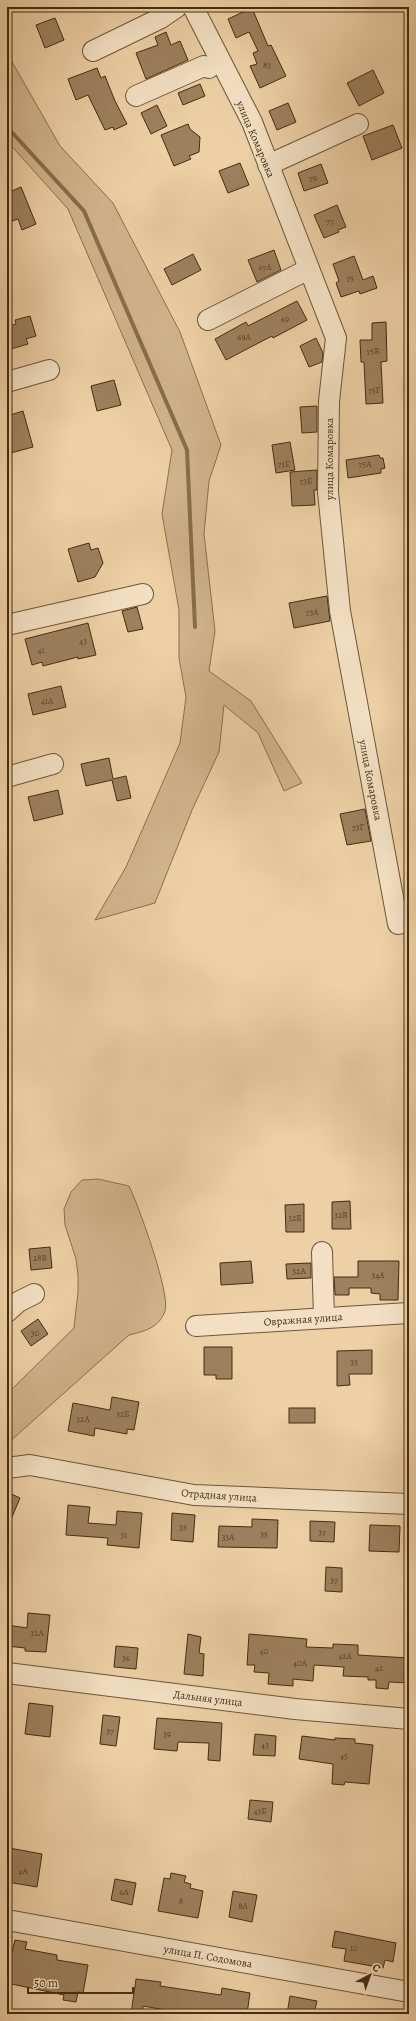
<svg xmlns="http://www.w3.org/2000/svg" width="416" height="2021" font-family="Alegreya,serif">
	<rect width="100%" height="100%" fill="#edd0a5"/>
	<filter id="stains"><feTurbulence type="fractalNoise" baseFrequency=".005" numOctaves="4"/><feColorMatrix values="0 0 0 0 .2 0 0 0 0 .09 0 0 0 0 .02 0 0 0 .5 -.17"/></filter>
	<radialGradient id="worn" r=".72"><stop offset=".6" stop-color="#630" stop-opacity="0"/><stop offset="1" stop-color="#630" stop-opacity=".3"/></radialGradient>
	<g fill="#d0b48c" stroke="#8a704e">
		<path d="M7,53L60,146L113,203L180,332L221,445L209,481L204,534L215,631L209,671L251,701L302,783L284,791L258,733L224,705L219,752L192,810L155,903L95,920L126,867L180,743L186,697L179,658V610L162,514L172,450L68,209L7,141Z"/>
		<path d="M98,1179L129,1186C138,1204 171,1295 165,1311C159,1328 145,1331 129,1335L7,1444V1394L74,1328L78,1292V1275L76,1259L65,1225L64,1209L71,1192L82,1180Z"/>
	</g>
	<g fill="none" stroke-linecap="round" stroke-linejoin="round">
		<path stroke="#876d4c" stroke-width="4" d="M7,127L84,211L187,450L195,627"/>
	</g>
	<g fill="#9c815e" stroke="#442c11">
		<path d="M252,8L268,46L271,45L286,76L260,88L250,66L257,64L253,53L258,51L249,32L236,38L228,19Z"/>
		<path d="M55,18L64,40L45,48L36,25Z"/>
		<path d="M166,32L171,45L180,41L188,60L146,79L136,53L158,45L155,37Z"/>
		<path d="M97,68L101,78L105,76L115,101L127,124L114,130L113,127L105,130L88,95L76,100L68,79Z"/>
		<path d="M373,70L384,93L359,106L347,83Z"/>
		<path d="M200,84L205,96L183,105L178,93Z"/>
		<path d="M288,103L296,122L277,130L269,111Z"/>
		<path d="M157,105L167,126L151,134L141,113Z"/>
		<path d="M188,124L190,129L200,137L199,152L189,156L191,159L174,166L161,135Z"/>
		<path d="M393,125L402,148L372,160L363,136Z"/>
		<path d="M240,163L249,185L228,193L219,171Z"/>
		<path d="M321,164L328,183L304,191L298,173Z"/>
		<path d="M21,187L36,224L22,230L18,219L7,223V193Z"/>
		<path d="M337,205L346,227L338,230L339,232L324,238L314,215Z"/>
		<path d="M274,250L281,270L257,282L248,260Z"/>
		<path d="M193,254L201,270L172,285L164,269Z"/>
		<path d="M354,256L363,280L373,276L377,288L360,294L359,291L341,297L336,283L339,281L333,264Z"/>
		<path d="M297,301L307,320L273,338L272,336L226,360L215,339L246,322L248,326Z"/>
		<path d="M30,316L36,336L26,339L28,344L11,349L7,327L16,324L15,320Z"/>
		<path d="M386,322L387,361L381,362L383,403L366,404L364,362H361L360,340H372V323Z"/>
		<path d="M316,338L323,353L322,362L309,367L300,346Z"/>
		<path d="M114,380L121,405L97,411L91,386Z"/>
		<path d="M317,406V432L302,433L300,407Z"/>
		<path d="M23,411L33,447L7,454V416Z"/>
		<path d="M290,442L295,470L276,473L272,445Z"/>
		<path d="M379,455L380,458H383L385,468L381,469V473L348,478L346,460Z"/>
		<path d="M317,470V490H314L315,505L292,506L290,472Z"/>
		<path d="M89,543L91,550L98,548L103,563L95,577L78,582L68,549Z"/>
		<path d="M327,596L330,621L294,628L289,603Z"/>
		<path d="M137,607L143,629L128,632L122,611Z"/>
		<path d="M88,623L96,655L78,659V657L43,666L42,662L32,665L25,639Z"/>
		<path d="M61,686L66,707L33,715L28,694Z"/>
		<path d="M109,758L113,779L126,776L131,798L117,801L112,780L86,786L81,764Z"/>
		<path d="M58,790L63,814L34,821L28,797Z"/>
		<path d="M365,809L371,841L347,845L340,814Z"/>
		<path d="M350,1201L351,1229H332V1202Z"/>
		<path d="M304,1204V1232H286L285,1205Z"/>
		<path d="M50,1247L52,1268L31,1270L29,1249Z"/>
		<path d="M251,1261L253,1283L221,1285L220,1263Z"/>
		<path d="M358,1261H399L398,1300H380V1294L371,1293V1288H349V1295H335L334,1277H358Z"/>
		<path d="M311,1263V1278L287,1279L286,1264Z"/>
		<path d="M38,1319L48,1334L31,1346L21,1331Z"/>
		<path d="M204,1347H232V1379H216V1375H204Z"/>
		<path d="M372,1350V1374H349L350,1385L337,1386V1351Z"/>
		<path d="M112,1397L139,1402L134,1430L127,1429V1434L95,1428L94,1436L68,1431L73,1403L110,1410Z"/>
		<rect x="289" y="1408" width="26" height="15"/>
		<path d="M7,1492L20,1498L7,1529Z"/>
		<path d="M68,1505L90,1507L88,1523L116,1525L117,1511L142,1513L139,1548L107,1545L108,1538L66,1535Z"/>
		<path d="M172,1513L195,1515L193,1542L171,1540Z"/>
		<path d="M252,1519L278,1520L277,1548L218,1547L219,1526L252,1527Z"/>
		<path d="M310,1521L335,1522L334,1542L310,1541Z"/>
		<path d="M370,1525L400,1526L399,1552L369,1551Z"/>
		<path d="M326,1567L342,1568V1592L325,1591Z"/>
		<path d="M28,1613L50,1615L46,1652L25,1651V1648L7,1646V1625L27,1628Z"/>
		<path d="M188,1634L201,1637L199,1653L204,1654L203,1676L184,1674Z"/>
		<path d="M249,1634L307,1639L306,1647L333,1648V1644L358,1645V1655L409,1658V1683L389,1682L388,1689L376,1688V1680H368V1677L343,1676L344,1667L314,1665L313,1681L293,1679V1686L268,1684L269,1673L254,1672L255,1665H247Z"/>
		<path d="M116,1646L138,1648L136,1669L114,1667Z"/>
		<path d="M29,1703L53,1706L50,1737L25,1734Z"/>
		<path d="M103,1715L120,1717L116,1746L100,1744Z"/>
		<path d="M157,1718L222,1723L220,1761L208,1760L209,1743L178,1742L177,1751L154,1749Z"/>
		<path d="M255,1734L276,1736L275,1756L253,1755Z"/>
		<path d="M302,1736L335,1740V1738L355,1739V1743L373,1745L369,1784L345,1782L344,1785L332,1784L333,1764L299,1759Z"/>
		<path d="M250,1800L273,1802L271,1822L248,1819Z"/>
		<path d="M9,1848L42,1854L37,1887L7,1882Z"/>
		<path d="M171,1873L186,1876L184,1882L191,1884L190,1888L203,1891L198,1918L158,1911L164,1878L170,1879Z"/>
		<path d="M115,1879L136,1883L132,1905L111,1900Z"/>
		<path d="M233,1891L257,1895L252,1922L229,1917Z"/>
		<path d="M335,1931L396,1943L393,1962L385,1960L383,1968L344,1961L346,1949L332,1947Z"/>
		<path d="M15,1940L27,1942L25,1949L57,1955V1960L88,1965L83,1993L78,1992L76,2002L63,2000L64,1995L7,1983V1951L12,1952Z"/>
		<path d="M136,1979L161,1982L160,1986L221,1995L222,1988L250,1993L247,2014H177V2012L143,2006L142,2014H131Z"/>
		<path d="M290,1996L317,2001L314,2014H287Z"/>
	</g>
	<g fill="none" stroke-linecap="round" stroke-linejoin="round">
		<defs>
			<g id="minor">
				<path d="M193,7L252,122L336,338L329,401L328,492L340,611L398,924L409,922"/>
				<path d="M93,51L161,18L177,7"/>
				<path d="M136,96L204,66L209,68"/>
				<path d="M268,165L358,124"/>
				<path d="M208,320L309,269"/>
				<path d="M7,382L49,370"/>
				<path d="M7,625L143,594"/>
				<path d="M7,777L53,764"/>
				<path d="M322,1252L324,1317"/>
				<path d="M7,1312L18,1302L34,1294"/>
				<path d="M196,1326L409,1313"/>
				<path d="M7,1468L30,1465L194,1495L409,1504"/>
				<path d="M7,1673L295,1709L409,1719"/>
				<path d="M7,1920L409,1992"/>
			</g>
		</defs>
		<use href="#minor" stroke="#6e5536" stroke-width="22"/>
		<path stroke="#442c11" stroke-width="2.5" stroke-dasharray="1 2" stroke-linecap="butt" d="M406,939L409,944"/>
		<use href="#minor" stroke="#f3e0c4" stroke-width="20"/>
	</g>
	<g text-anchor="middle" stroke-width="3.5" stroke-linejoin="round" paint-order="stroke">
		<g font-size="9" fill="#5a4124">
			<text x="267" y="68">83</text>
			<text x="313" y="181">79</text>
			<text x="330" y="224">77</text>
			<text x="265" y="270">67А</text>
			<text x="350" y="281">75</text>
			<text x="285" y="322">69</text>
			<text x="244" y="340">69А</text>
			<text x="373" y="354">75В</text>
			<text x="374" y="393">75Г</text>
			<text x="284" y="467">73Е</text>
			<text x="365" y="467">75А</text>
			<text x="306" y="484">73Б</text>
			<text x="312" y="615">73А</text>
			<text x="83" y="644">43</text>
			<text x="41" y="653">41</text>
			<text x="47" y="704">41А</text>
			<text x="358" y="830">73Г</text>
			<text x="341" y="1218">32В</text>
			<text x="295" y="1221">32Б</text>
			<text x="40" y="1261">28В</text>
			<text x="299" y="1274">32А</text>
			<text x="378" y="1278">34А</text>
			<text x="35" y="1336">30</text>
			<text x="354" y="1365">33</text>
			<text x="123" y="1417">32Б</text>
			<text x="83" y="1422">32А</text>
			<text x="183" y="1530">33</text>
			<text x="322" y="1535">37</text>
			<text x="264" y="1537">35</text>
			<text x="124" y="1538">31</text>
			<text x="228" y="1540">33А</text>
			<text x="334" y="1583">37</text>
			<text x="37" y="1636">32А</text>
			<text x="264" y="1654">40</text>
			<text x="345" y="1659">42А</text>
			<text x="126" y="1661">36</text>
			<text x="300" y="1666">40А</text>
			<text x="379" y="1671">42</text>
			<text x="110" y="1734">37</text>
			<text x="167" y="1737">39</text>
			<text x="265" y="1748">43</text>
			<text x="344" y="1759">45</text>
			<text x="260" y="1814">43Б</text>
			<text x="23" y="1874">4А</text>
			<text x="124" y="1895">6А</text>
			<text x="181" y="1904">8</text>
			<text x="243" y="1909">8А</text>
			<text x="354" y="1951">10</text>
		</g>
		<g font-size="11" fill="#442c11" stroke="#f3e0c4">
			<text transform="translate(256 139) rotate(67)" y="4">улица Комаровка</text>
			<text transform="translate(329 459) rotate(-90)" y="4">улица Комаровка</text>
			<text transform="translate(371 780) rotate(79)" y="4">улица Комаровка</text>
			<text transform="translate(303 1319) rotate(-4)" y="4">Овражная улица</text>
			<text transform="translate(219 1495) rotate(4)" y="4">Отрадная улица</text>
			<text transform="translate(208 1698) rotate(7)" y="4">Дальняя улица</text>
			<text transform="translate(208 1956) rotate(10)" y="4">улица П. Содомова</text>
		</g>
	</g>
	<rect width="416" height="2021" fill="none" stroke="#edd0a5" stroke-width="24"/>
	<rect x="8" y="8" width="400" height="2005" fill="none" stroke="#442c11" stroke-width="2"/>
	<rect x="12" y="12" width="392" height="1997" fill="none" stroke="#442c11"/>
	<g transform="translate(370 1975) rotate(41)" stroke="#f3e0c4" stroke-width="3" paint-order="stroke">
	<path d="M0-3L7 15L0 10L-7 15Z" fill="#442c11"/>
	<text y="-6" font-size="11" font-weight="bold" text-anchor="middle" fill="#442c11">С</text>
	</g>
	<path d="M28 1987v6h105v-6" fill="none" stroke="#442c11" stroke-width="2"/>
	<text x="34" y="1987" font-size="12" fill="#442c11" stroke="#f3e0c4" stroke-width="3" paint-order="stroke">50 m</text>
	<rect width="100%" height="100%" filter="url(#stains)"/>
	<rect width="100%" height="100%" fill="url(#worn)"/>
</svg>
